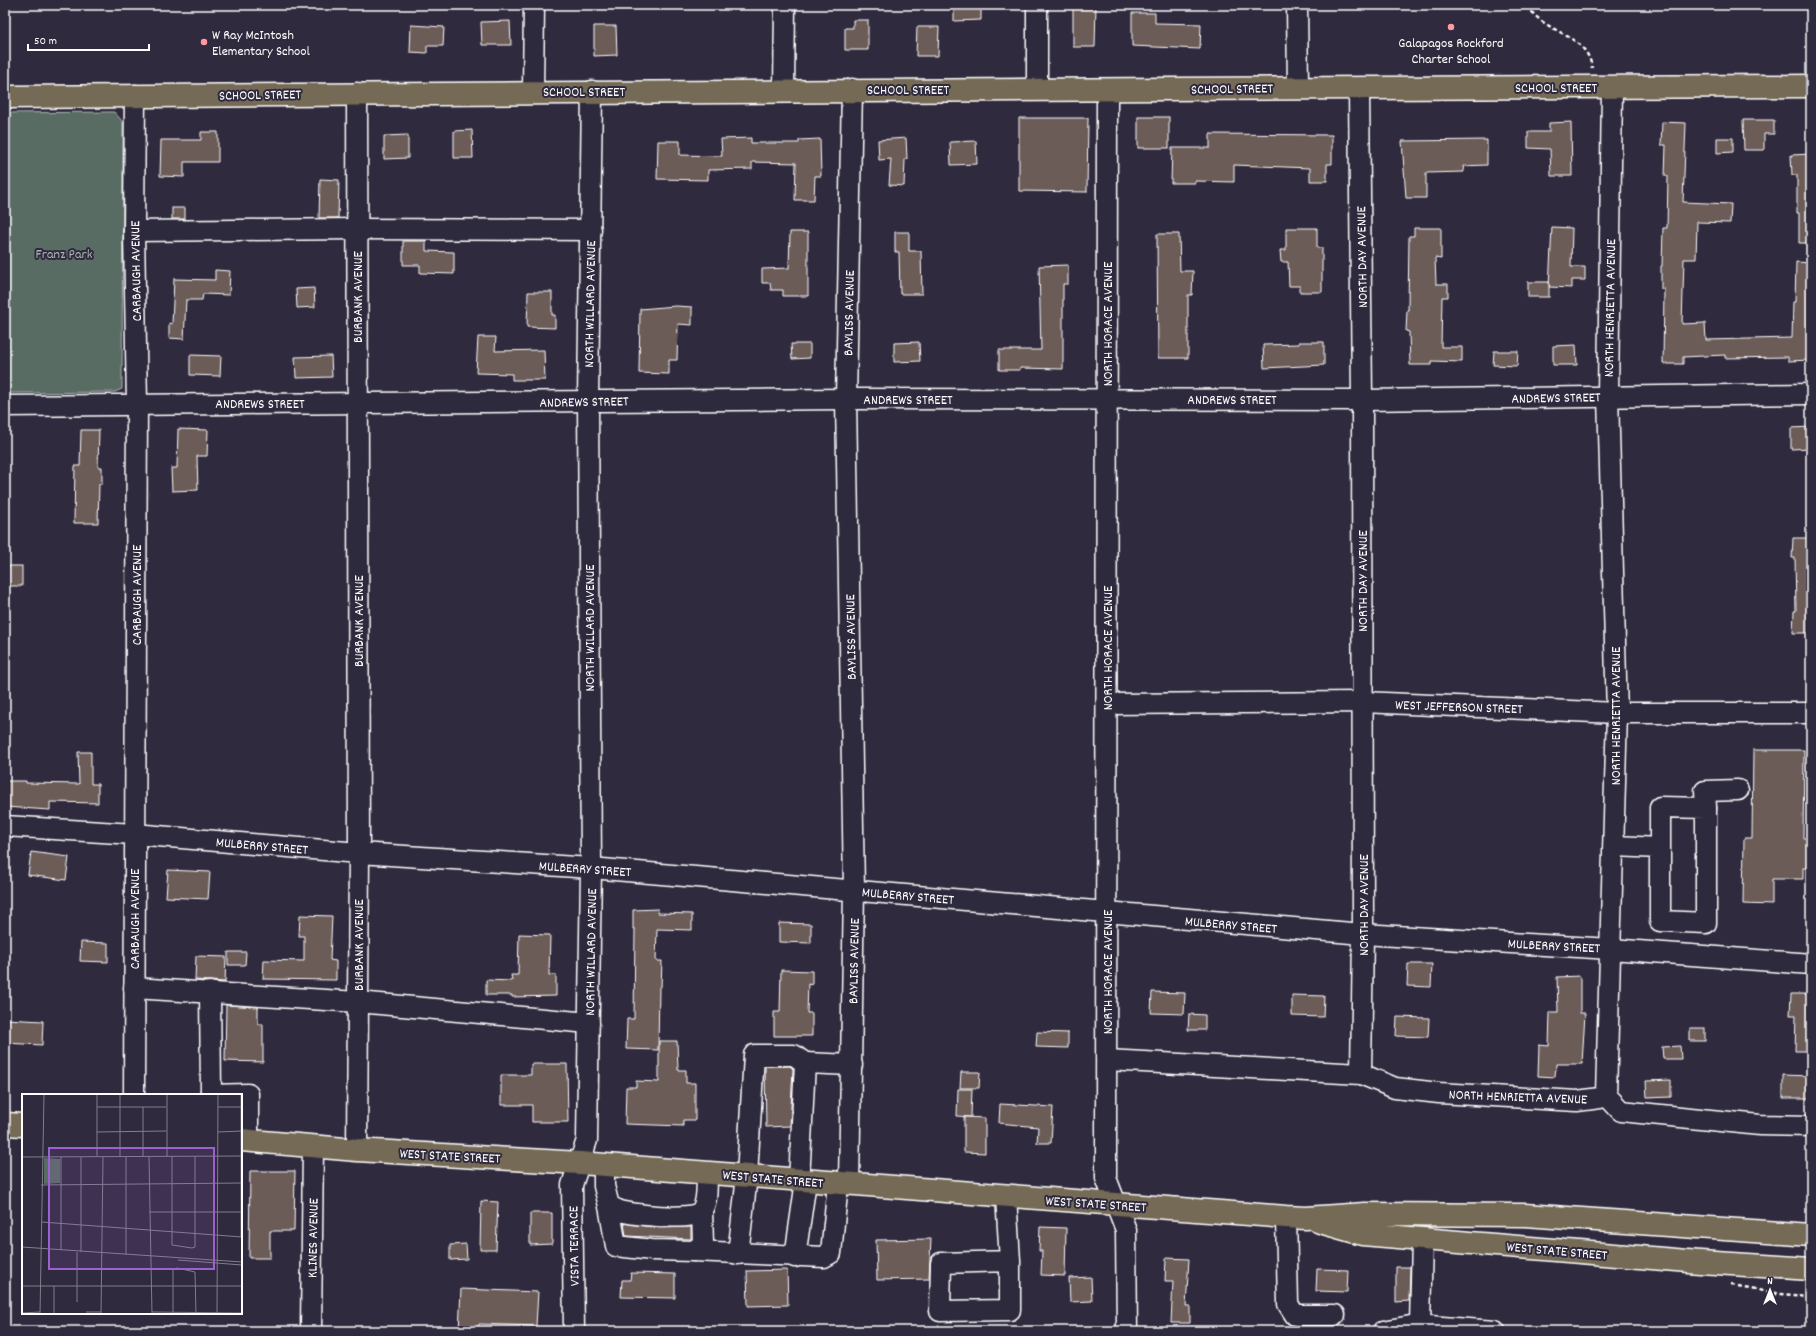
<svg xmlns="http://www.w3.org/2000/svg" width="1816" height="1336" font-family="Dekko,sans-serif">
	<rect width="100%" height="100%" fill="#2f2a3d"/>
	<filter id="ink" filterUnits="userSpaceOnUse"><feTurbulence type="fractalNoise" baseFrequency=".025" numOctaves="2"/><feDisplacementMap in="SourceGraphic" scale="8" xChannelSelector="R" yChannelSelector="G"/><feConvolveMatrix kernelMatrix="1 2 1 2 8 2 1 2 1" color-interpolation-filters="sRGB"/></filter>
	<g filter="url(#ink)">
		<path fill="#596c64" stroke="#acb6b2" d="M114,112L123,122L122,389L115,392L5,393V113Z"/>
		<g fill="#6c5c59" stroke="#fff">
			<path d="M954,5H981V20L954,21Z"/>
			<path d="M1073,5H1096L1095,47H1073Z"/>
			<path d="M1132,13H1155V23L1201,24L1200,49L1132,46Z"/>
			<path d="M853,20H868V50H845V28H853Z"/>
			<path d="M510,21L511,45H482L481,22Z"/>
			<path d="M411,25L444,27L443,46H427V53L410,52Z"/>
			<path d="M594,26H616L617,55L594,56Z"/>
			<path d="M917,27H939L938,56H916Z"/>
			<rect x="1138" y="117" width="31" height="31"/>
			<path d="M1019,118H1088L1087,192L1019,191Z"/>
			<path d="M1743,120H1774V134H1764V150H1744Z"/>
			<path d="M1571,122L1572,176H1551L1550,149L1528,148V132H1549V123Z"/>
			<path d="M1662,122L1686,123L1683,202L1731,204L1730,223L1697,222L1696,259H1684L1682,324L1705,323L1706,340L1792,338L1793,302H1795L1796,262L1811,263V360L1788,361V357L1725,358V355L1683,357V364H1663L1664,289H1661V266H1662L1663,228H1667L1668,176H1665L1666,145H1661Z"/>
			<path d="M472,130L473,158H454V131Z"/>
			<path d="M201,132H218V162H184V177L160,176L161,140H201Z"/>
			<path d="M1210,134L1332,135V164H1327V181H1310V168L1234,165V182L1195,181V183H1171L1172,148H1210Z"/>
			<path d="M408,135V158L384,159V136Z"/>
			<path d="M751,138V143H799V140L820,139L821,176H815L814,200H795L796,163L752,162V169L708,170V180L657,179L658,141H680V155L722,156L721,139Z"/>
			<path d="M906,138L907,159H905L904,186L889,185L891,159L879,160L878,140Z"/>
			<path d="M1717,138H1733V152L1717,153Z"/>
			<path d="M1487,140V165L1463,166L1464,172L1426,173V198H1406L1402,141Z"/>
			<path d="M976,141L977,164L951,165L950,142Z"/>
			<path d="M1811,154V243H1799V213H1797V175H1792L1791,155Z"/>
			<path d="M320,179L339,180L338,218H319Z"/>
			<rect x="172" y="208" width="13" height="11"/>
			<path d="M1552,227L1572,228L1571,267H1585V280H1572V288L1549,287Z"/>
			<path d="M1286,228H1317V248H1322V292H1300V286H1289L1288,262H1281L1280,250H1286Z"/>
			<path d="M1414,228H1441V259L1435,258L1436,284H1448V297H1442L1441,347H1462V362L1432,361V365H1410L1409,332L1406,331L1407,310H1408L1409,236H1414Z"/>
			<path d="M790,232H808V296H783V290H771L770,283H762V269L789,268Z"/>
			<path d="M895,232H909V251H921L922,294H900L899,252H895Z"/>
			<path d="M1157,234H1179L1180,271H1193L1192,295H1188V358H1158Z"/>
			<path d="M403,241H426V251L454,252V274L420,273V265H403Z"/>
			<path d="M1068,265V284H1063V369L1020,368V370H999V350H1041L1039,266Z"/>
			<path d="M215,270L230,271L229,295L203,294L202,300H186L184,339L169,338V323L172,324L174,279L215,280Z"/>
			<rect x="1528" y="282" width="21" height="15"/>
			<path d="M314,288L315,307L297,308L296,289Z"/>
			<path d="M528,292H552V315H555V328L527,327Z"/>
			<path d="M676,306L692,307V325L678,324L677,360H669V374L639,373L640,309Z"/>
			<path d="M478,337H496L495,351L544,350L545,380H512V374L476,373Z"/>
			<path d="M919,342L920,361L894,362V343Z"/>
			<path d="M1299,342H1324V365L1264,368L1263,345L1299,344Z"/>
			<path d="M791,344H810V358L792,359Z"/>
			<path d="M1576,345L1577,365H1553V346Z"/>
			<path d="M1494,351H1518L1517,366L1493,365Z"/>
			<path d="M190,355L221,356L220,376L190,375Z"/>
			<path d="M331,356L332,377L296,378L295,357Z"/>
			<path d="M1811,427V448L1791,449V428Z"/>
			<path d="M178,429L208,430L207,456H197L198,490L172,491L171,468H177Z"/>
			<path d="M81,430H99L98,467H102V484H99L98,523H74L75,466H80Z"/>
			<path d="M1793,538H1811V633H1793L1794,611H1796L1795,558H1792Z"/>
			<rect x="5" y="566" width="17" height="20"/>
			<path d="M1753,750H1804L1803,838H1811V868H1803V879H1772V905L1743,904L1744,838H1752Z"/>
			<path d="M78,752H91V784H98V803L50,802V810L5,807V781H26V783L79,784Z"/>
			<path d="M31,852L69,857L66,880L28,875Z"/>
			<path d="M168,870L210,872L208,899L166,897Z"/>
			<path d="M658,909V913L692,914V930L657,929L656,961H662L661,987H659L658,1050L626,1049L627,1019H634L635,929H633V910Z"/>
			<path d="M300,915L332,916L330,960L336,961V980L263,979L264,960L304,961V936H299Z"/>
			<path d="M779,923L811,924V943L779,942Z"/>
			<path d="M519,934L550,935L549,975H556V996L512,997V995H486V980L512,981L511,975H518Z"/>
			<path d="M81,942L108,943V962L80,961Z"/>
			<path d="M228,952H246L245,965H228Z"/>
			<path d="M196,956L226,957L225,982L195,980Z"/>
			<path d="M1408,964H1432L1431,987L1407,986Z"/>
			<path d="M781,970L812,971V985L808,984L807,1013H812V1036H774V1012H780Z"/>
			<path d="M1580,976V1013H1585L1582,1064H1556L1555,1077L1538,1076L1539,1045L1549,1046L1550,1012H1558L1557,977Z"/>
			<path d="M1152,992L1185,993L1184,1014L1151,1013Z"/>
			<path d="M1791,994H1811V1051H1795L1796,1015H1790Z"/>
			<path d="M1292,995L1324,996L1323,1017L1292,1016Z"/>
			<path d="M226,1005L258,1007V1024H263V1062L225,1061Z"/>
			<path d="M1189,1014L1205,1015V1030H1188Z"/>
			<path d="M1397,1017L1429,1018L1428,1037L1396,1036Z"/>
			<path d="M5,1019L43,1021L42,1045L5,1043Z"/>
			<rect x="1690" y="1028" width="15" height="13"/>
			<path d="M1037,1032L1068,1033V1048L1036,1047Z"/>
			<path d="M659,1041H677L678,1070H686V1083H695V1120H683V1126L625,1124L626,1087H636V1081L659,1082Z"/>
			<path d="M1680,1046L1681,1059H1663L1662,1047Z"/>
			<path d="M531,1064H567L568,1122H532V1105H501V1075H531Z"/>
			<path d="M765,1066H790L793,1069L790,1126L766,1127Z"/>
			<path d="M961,1072H980L979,1088H960Z"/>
			<path d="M1783,1075L1811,1076V1098H1783Z"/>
			<path d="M1671,1080V1097L1647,1098L1646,1081Z"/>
			<path d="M958,1089H972L971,1117L957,1116Z"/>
			<path d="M1000,1104L1053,1107L1051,1143H1037L1038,1127L999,1123Z"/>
			<path d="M964,1117L985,1118V1153L964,1152Z"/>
			<path d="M250,1171H295L294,1231H270V1258H249Z"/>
			<path d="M481,1201L498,1202L496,1250H480Z"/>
			<path d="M530,1213H552V1244L530,1245Z"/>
			<path d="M624,1223L660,1228L691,1227V1239L626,1236Z"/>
			<path d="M1040,1227L1066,1228L1065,1276L1041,1275L1042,1251H1039Z"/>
			<path d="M931,1239L929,1279L877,1280L876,1240Z"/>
			<path d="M466,1244L467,1259L450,1260V1245Z"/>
			<path d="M1166,1258L1189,1259L1186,1306H1190V1323H1171L1173,1281H1165Z"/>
			<path d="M1396,1267H1410L1409,1301L1396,1302Z"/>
			<path d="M1317,1269L1348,1270L1347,1292L1316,1291Z"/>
			<path d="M787,1270L788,1305L748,1306L747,1271Z"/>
			<path d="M631,1273L675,1274V1298L621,1297L622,1280H630Z"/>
			<path d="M1091,1277L1092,1301L1070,1302L1069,1278Z"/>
			<path d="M461,1289L538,1292L536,1326L479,1324L478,1331H459Z"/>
		</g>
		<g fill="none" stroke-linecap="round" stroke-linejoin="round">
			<defs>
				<g id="minor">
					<path d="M1037,5V89"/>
					<path d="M1297,5L1298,87"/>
					<path d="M784,89L785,5"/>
					<path d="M1107,89L1106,1178L1126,1230L1127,1331"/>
					<path d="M1359,89L1362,400L1363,934L1361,1074"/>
					<path d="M533,91L534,5"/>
					<path d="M357,93L359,853L357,1150"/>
					<path d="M134,231L357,229L591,230"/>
					<path d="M5,406L846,399L1362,400L1811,394"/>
					<path d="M1107,704L1362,702L1617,713H1811"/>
					<path d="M1706,808L1705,791L1738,790"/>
					<path d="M5,826L134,834L359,853L591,868L1363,934L1611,949L1811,964"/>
					<path d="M1614,846L1660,848V807L1706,808V923L1660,921V848"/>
					<path d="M134,988L358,1002L589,1023"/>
					<path d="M210,992L211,1094"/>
					<path d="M1107,1060L1361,1074L1395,1088L1439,1093L1577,1101L1600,1098L1606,1095L1617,713L1608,396L1612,87"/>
					<path d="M134,1095L137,404L134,231L135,95"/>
					<path d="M210,1095L248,1094V1140"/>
					<path d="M1606,1095L1621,1111L1760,1125L1811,1126"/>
					<path d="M604,1165V1186L609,1206C612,1207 615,1209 618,1210C629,1215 693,1221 700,1212C709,1203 706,1185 707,1173"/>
					<path d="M799,1181L805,1063L852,1065"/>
					<path d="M849,1184L854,890L846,399L852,89"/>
					<path d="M1006,1196L1010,1261L941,1263L940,1311L1010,1310V1261"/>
					<path d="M609,1206L616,1246L652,1250L694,1251L703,1244L702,1211"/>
					<path d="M1286,1217L1288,1304L1295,1315H1335"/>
					<path d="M694,1251L824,1257L831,1253L838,1184"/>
					<path d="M738,1254L747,1176L754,1055H794L805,1063"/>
					<path d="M795,1257L806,1181"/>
					<path d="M1420,1325L1422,1239"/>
					<path d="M311,1331L313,1146"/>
					<path d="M574,1331L572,1185L587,1140L591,868L588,401L592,91"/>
					<path d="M1383,1331L1416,1325L1495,1331"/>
				</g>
				<g id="major">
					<path d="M5,97C607,89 1209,90 1811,86"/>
					<path d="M5,1124L23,1125"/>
					<path d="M241,1140L357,1150L580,1163L1286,1217L1306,1218L1365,1214L1525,1215L1811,1235"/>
					<path d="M1320,1222L1362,1234L1700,1262L1811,1269"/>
				</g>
			</defs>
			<use href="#minor" stroke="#fff" stroke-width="23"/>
			<use href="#major" stroke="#fff" stroke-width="25"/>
			<g stroke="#fff" stroke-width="2.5" stroke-dasharray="4 3" stroke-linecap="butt">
				<path d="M1528,5C1540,33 1587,32 1592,68"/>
				<path d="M1731,1285L1756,1289L1777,1296L1811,1298"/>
			</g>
			<use href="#minor" stroke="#2f2a3d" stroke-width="20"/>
			<use href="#major" stroke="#756a55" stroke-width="22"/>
		</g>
	</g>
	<g fill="#ff9aa2" stroke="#2f2a3d" stroke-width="1.5">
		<circle cx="1451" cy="27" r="4"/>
		<circle cx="204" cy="42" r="4"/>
	</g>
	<g text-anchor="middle" stroke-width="4" stroke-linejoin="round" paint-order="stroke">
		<g font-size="14" fill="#fff" stroke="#2f2a3d" text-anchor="start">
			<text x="212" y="39">W Ray McIntosh<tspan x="212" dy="16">Elementary School</tspan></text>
			<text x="1451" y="47" text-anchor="middle">Galapagos Rockford<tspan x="1451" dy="16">Charter School</tspan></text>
		</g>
		<g font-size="14" fill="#fff" stroke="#2f2a3d">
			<text x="1556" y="92">SCHOOL STREET</text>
			<text transform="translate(1232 88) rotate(-1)" y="5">SCHOOL STREET</text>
			<text x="908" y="94">SCHOOL STREET</text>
			<text x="584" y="96">SCHOOL STREET</text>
			<text transform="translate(260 94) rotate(-1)" y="5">SCHOOL STREET</text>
			<text transform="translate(1361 257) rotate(-91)" y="5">NORTH DAY AVENUE</text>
			<text transform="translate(135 271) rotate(-91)" y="5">CARBAUGH AVENUE</text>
			<text transform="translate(357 297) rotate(-90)" y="5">BURBANK AVENUE</text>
			<text transform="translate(589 304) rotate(-89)" y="5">NORTH WILLARD AVENUE</text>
			<text transform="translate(1609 308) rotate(-89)" y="5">NORTH HENRIETTA AVENUE</text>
			<text transform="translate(848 313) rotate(-89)" y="5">BAYLISS AVENUE</text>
			<text transform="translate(1107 324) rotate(-90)" y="5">NORTH HORACE AVENUE</text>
			<text transform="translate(1556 397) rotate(-1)" y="5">ANDREWS STREET</text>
			<text x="908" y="404">ANDREWS STREET</text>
			<text x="1232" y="404">ANDREWS STREET</text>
			<text transform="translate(584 401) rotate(-1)" y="5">ANDREWS STREET</text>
			<text x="260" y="408">ANDREWS STREET</text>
			<text transform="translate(1362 581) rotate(-90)" y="5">NORTH DAY AVENUE</text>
			<text transform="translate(136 595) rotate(-90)" y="5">CARBAUGH AVENUE</text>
			<text transform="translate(358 621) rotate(-90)" y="5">BURBANK AVENUE</text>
			<text transform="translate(589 628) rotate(-90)" y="5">NORTH WILLARD AVENUE</text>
			<text transform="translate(850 637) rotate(-91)" y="5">BAYLISS AVENUE</text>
			<text transform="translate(1107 648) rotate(-90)" y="5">NORTH HORACE AVENUE</text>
			<text transform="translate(1459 706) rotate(2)" y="5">WEST JEFFERSON STREET</text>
			<text transform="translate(1615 716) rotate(-90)" y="5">NORTH HENRIETTA AVENUE</text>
			<text transform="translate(262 845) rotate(5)" y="5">MULBERRY STREET</text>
			<text transform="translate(585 868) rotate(4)" y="5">MULBERRY STREET</text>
			<text transform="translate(908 895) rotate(5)" y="5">MULBERRY STREET</text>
			<text transform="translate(1363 905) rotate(-90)" y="5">NORTH DAY AVENUE</text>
			<text transform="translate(134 919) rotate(-90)" y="5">CARBAUGH AVENUE</text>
			<text transform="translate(1231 924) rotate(5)" y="5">MULBERRY STREET</text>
			<text transform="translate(358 945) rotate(-90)" y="5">BURBANK AVENUE</text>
			<text transform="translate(1554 945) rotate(3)" y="5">MULBERRY STREET</text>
			<text transform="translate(590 952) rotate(-89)" y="5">NORTH WILLARD AVENUE</text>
			<text transform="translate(853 961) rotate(-89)" y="5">BAYLISS AVENUE</text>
			<text transform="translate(1107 972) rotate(-90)" y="5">NORTH HORACE AVENUE</text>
			<text transform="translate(1518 1096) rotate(2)" y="5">NORTH HENRIETTA AVENUE</text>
			<text transform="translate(450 1155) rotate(3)" y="5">WEST STATE STREET</text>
			<text transform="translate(773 1178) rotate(5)" y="5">WEST STATE STREET</text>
			<text transform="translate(1096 1203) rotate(4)" y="5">WEST STATE STREET</text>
			<text transform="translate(312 1238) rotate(-89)" y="5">KLINES AVENUE</text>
			<text transform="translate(573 1246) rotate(-91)" y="5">VISTA TERRACE</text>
			<text transform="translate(1557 1250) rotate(5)" y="5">WEST STATE STREET</text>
		</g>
		<g font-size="14" fill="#acb6b2" stroke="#2f2a3d">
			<text x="64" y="258">Franz Park</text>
		</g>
	</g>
	<g transform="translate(22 1094)">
		<rect width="220" height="220" fill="#2f2a3d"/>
		<path d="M22,64L38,65V89L22,90Z" fill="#596c64"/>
		<path fill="none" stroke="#827f8b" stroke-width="1" d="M75,0V62M98,0V62M219,0V143M75,13H144M121,13V62M196,13H220M75,38L144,37M196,38L220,37M145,62V0M150,62V151L170,154L173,153V62M0,63L220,62M59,63V158M127,63L130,220M19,91L220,89M127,118H220M20,128L220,143M0,153L220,168M39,156V63M104,161V62M156,166L220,171M0,192H220M32,192V220M55,208V158M64,218H79M130,218L220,219M0,219L18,218M18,220L22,0M79,220L81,63M151,220V176L155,174L173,178L174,220M195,220L196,0"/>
		<path fill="#9c61cf" fill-opacity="0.15" stroke="#9c61cf" stroke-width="2" d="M27,54H192V175H27Z"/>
		<rect width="220" height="220" fill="none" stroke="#fff" stroke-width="2"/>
	</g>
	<rect width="1816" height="1336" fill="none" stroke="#2f2a3d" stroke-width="20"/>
	<rect x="10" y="10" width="1796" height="1316" fill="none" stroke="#fff" stroke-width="1.5" filter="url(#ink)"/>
	<g transform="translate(1770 1290)" stroke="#2f2a3d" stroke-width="3" paint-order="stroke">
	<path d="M0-3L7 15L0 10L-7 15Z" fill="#ffffff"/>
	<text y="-6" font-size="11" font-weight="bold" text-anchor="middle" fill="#ffffff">N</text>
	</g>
	<path d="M28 44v6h121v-6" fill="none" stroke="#ffffff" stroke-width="2"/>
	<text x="34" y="44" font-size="12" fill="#ffffff" stroke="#2f2a3d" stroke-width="3" paint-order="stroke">50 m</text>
</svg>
